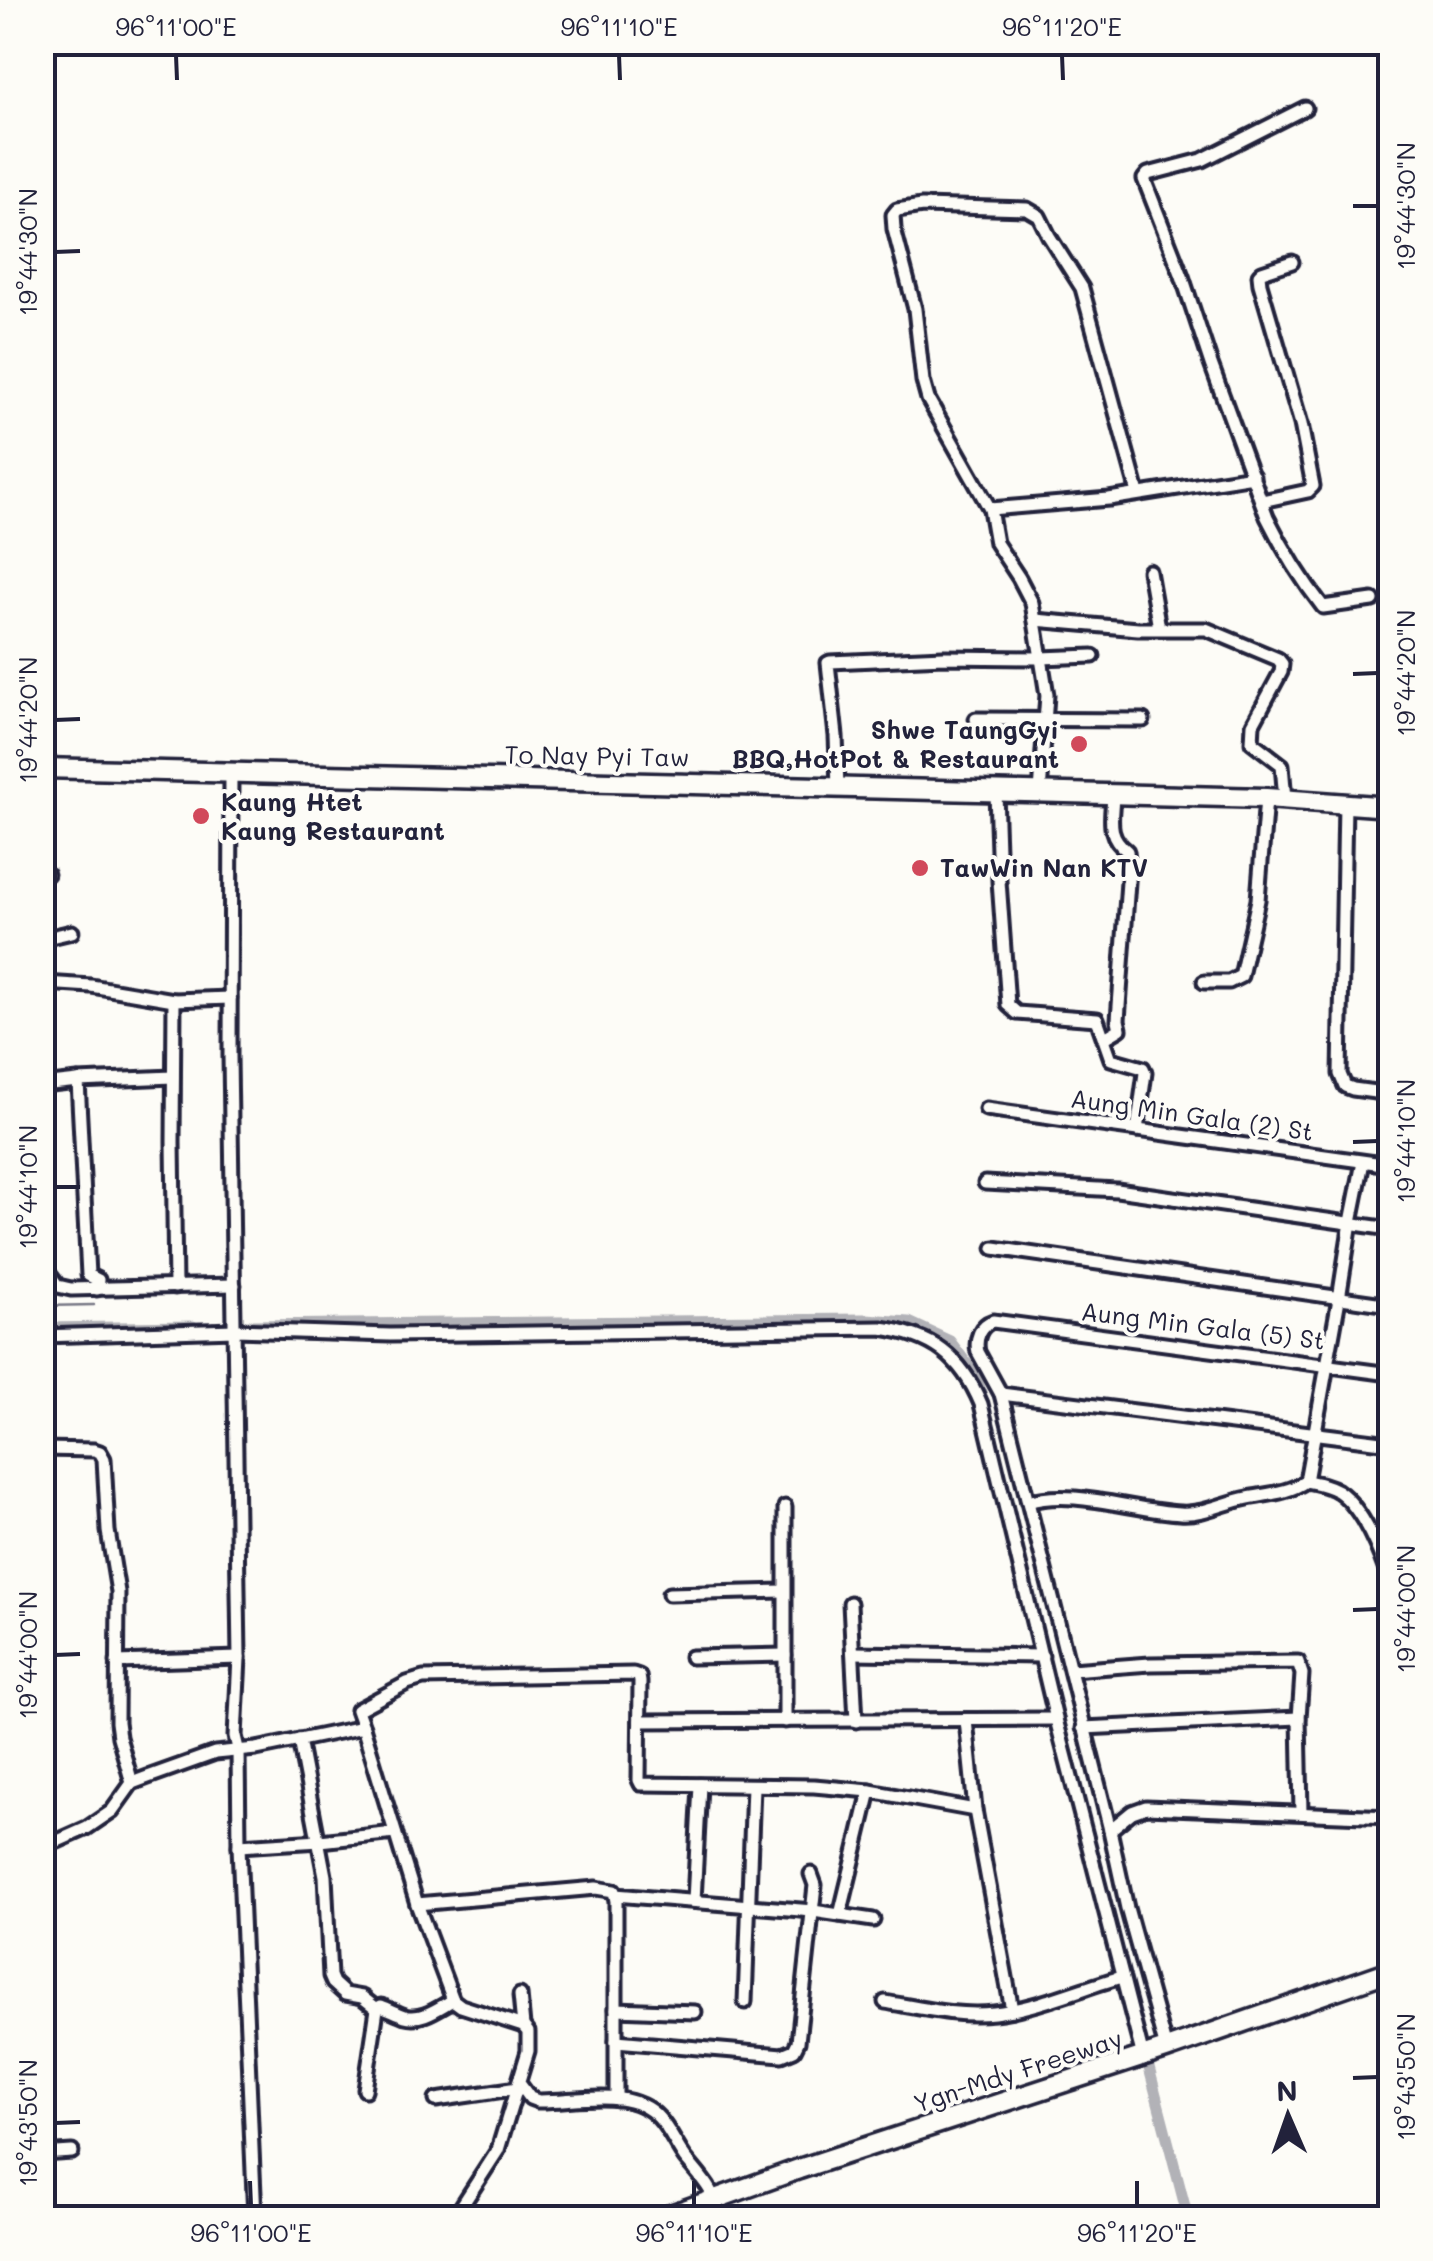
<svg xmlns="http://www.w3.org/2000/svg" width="1433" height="2261" font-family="Mali,sans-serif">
	<rect width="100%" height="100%" fill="#fdfcf7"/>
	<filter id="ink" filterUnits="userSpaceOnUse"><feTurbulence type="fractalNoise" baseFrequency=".01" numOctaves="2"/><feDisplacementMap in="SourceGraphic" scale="20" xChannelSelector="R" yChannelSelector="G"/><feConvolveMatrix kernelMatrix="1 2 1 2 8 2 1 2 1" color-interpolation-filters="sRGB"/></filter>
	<g filter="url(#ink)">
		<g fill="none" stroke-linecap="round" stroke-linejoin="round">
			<path stroke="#787885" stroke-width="2.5" d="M42,1306L94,1305"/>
			<g stroke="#b2b2b7" stroke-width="11">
				<path d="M247,1325L866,1319L909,1322L950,1341L977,1377L983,1400"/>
				<path d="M42,1328L193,1326"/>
				<path d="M1148,2064L1188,2218"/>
				<path d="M1166,2218L1187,2213"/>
			</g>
			<defs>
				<g id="minor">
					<path d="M1305,108L1202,160L1148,174L1144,179L1182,276L1211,364L1267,517C1283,549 1301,579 1323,607L1373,600"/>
					<path d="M1262,501L1308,491L1313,486L1301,424L1260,284L1259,275L1262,272L1292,262"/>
					<path d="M990,509L1109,499L1253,476"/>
					<path d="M1149,571L1159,628"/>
					<path d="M1035,620L1138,629H1206L1278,659L1282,664L1281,672L1253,724L1252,742L1282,765L1285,799"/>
					<path d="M976,719L1143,720"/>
					<path d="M231,772L230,1056L239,1658L235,1736L238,1749L239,1846L255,2218"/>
					<path d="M838,787L836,736L828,663L830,662L944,657L1041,658L1093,656"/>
					<path d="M996,792L999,881L1008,1005L1017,1013L1097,1019L1111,1059L1143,1068L1145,1073L1137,1130"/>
					<path d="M1040,793L1047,695L1032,603L1019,578L996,543L990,509L928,399L923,381L915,309L894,229L893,215L897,210L922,206L1027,209L1039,216L1049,236L1082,288L1138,493"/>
					<path d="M1345,803L1340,1074L1345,1086L1353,1089L1390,1094"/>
					<path d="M42,874H47"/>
					<path d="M42,939L72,932"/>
					<path d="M42,975L47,1010L46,1053L42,1055"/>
					<path d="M1204,982H1229L1241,976L1258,900L1266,798"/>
					<path d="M45,983L91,986L174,1000L230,998"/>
					<path d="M174,1000L173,1142L175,1287"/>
					<path d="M1105,1038L1120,1029L1118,1020L1129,868L1127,851C1106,835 1112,819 1113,795"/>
					<path d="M78,1081L88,1275L98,1280L97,1289"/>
					<path d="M42,1085L78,1081L173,1077"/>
					<path d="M986,1109L1390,1165"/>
					<path d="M985,1183L1117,1190L1390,1229"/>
					<path d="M994,1248L1390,1305"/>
					<path d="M42,1259L49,1274L58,1286L71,1289L234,1285"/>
					<path d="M42,1336L235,1330L390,1335L881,1328C932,1335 961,1356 981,1404L1056,1719L1143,2057"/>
					<path d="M1001,1394L1390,1443"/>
					<path d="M42,1449L94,1450L100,1452L104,1459L108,1531L118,1592L117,1722L119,1737L132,1783"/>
					<path d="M1306,1481C1317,1483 1328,1485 1338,1491C1363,1508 1381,1554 1390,1583"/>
					<path d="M1028,1502C1071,1488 1134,1511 1180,1513C1203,1515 1226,1502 1248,1498C1268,1494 1289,1493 1306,1481L1339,1299L1351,1222L1363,1162"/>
					<path d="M669,1594L784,1591"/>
					<path d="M850,1603L856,1721"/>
					<path d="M853,1653L1042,1656"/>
					<path d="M691,1657L785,1655"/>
					<path d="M117,1662L239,1658"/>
					<path d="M1071,1670L1150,1664L1298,1662L1302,1674L1299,1718L1301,1812"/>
					<path d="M966,1720L975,1810L1012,2010"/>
					<path d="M640,1721L1056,1719"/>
					<path d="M785,1721V1507"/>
					<path d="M363,1727L357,1710L407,1683L423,1678L633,1674L639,1676L640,1682L639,1780L641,1784L814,1786L870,1791L975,1810"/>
					<path d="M1083,1728L1299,1718"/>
					<path d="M299,1740L325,1876L330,1976L333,1983L345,1994L362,1997L377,2009L381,2006C389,2009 397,2013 405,2016C422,2021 438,2008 453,2000"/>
					<path d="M1110,1830L1132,1812L1146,1807L1390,1817"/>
					<path d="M239,1846L320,1841L395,1833"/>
					<path d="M42,1848L87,1828L112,1811L132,1783L148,1777L215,1753L256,1749L363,1727L417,1904L453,2000L461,2006L523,2026L528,2032V2051L498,2150L454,2218"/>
					<path d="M615,1895L813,1911L873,1920"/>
					<path d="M694,1901L700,1785"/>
					<path d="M417,1904L596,1888L614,1891L616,1901V2099"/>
					<path d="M840,1915L870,1791"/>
					<path d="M520,1995L523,2026"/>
					<path d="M745,2002L753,1786"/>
					<path d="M885,2002C921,2008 958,2017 994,2013C1036,2008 1080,1989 1121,1977"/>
					<path d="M616,2009L695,2012"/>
					<path d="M616,2041L782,2055L794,2050L798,2042L815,1885L811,1874"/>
					<path d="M1166,2049L1127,1908L1110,1830L1001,1394L978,1352C975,1339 980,1325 993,1321L1390,1374"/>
					<path d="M519,2083L530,2098L538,2101C574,2102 631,2086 659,2118C669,2129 676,2145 685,2158C701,2178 717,2192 718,2218"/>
					<path d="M365,2090L377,2009"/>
					<path d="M436,2100L518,2088"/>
					<path d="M42,2154L72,2152"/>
					<path d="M129,2218L130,2215"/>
				</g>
				<g id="primary">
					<path d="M42,768L1266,798L1390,807"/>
					<path d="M662,2218L799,2169L1166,2049L1390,1971"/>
				</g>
			</defs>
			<use href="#minor" stroke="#22223b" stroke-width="19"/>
			<use href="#primary" stroke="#22223b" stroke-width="25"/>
			<use href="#minor" stroke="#fdfcf7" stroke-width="11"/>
			<use href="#primary" stroke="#fdfcf7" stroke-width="18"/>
		</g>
	</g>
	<path fill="none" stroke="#22223b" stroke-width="4" d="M176,55L177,80M619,55L620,80M1062,55L1063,80M1353,206H1378M55,252L80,251M1353,674L1378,673M55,720L80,719M1353,1142L1378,1141M55,1187H80M1353,1610L1378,1609M55,1655L80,1654M1353,2078L1378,2077M55,2123L80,2122M250,2181L251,2206M694,2181V2206M1137,2181V2206"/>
	<g fill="#d1495b" stroke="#fdfcf7" stroke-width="4">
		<circle cx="1079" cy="744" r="10"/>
		<circle cx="201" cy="816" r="10"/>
		<circle cx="920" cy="868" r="10"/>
	</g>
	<g text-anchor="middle" stroke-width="8" stroke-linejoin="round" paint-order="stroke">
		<g font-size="25" font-weight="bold" fill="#22223b" stroke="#fdfcf7" text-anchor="start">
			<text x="1059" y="739" text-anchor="end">Shwe TaungGyi<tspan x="1059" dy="29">BBQ,HotPot &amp; Restaurant</tspan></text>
			<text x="221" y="811">Kaung Htet<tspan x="221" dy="29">Kaung Restaurant</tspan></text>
			<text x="940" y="877">TawWin Nan KTV</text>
		</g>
		<g font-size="25" fill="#22223b" stroke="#fdfcf7">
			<text transform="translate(597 756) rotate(1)" y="9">To Nay Pyi Taw</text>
			<text transform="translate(1192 1115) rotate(8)" y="9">Aung Min Gala (2) St</text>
			<text transform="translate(1203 1326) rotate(7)" y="9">Aung Min Gala (5) St</text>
			<text transform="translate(1018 2071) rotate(-18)" y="9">Ygn-Mdy Freeway</text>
		</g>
	</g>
	<rect width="1433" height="2261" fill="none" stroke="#fdfcf7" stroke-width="110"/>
	<g transform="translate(1288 2116) rotate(358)" stroke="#fdfcf7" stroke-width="8" paint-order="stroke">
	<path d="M0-8L18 38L0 25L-18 38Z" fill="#22223b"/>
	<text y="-15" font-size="28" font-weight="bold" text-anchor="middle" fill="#22223b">N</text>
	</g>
	<rect x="55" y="55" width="1323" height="2151" fill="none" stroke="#22223b" stroke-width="4"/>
	<g font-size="25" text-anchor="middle" fill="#22223b">
		<text x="176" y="36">96°11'00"E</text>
		<text x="619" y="36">96°11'10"E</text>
		<text x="1062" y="36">96°11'20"E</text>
		<text transform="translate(1406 206) rotate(-90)" y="9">19°44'30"N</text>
		<text transform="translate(28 252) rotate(-90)" y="9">19°44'30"N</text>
		<text transform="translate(1406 673) rotate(-90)" y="9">19°44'20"N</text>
		<text transform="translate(28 720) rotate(-90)" y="9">19°44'20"N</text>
		<text transform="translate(1406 1141) rotate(-90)" y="9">19°44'10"N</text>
		<text transform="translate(28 1187) rotate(-90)" y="9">19°44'10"N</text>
		<text transform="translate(1406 1609) rotate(-90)" y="9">19°44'00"N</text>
		<text transform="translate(28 1655) rotate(-90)" y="9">19°44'00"N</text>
		<text transform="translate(1406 2077) rotate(-90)" y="9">19°43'50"N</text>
		<text transform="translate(28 2123) rotate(-90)" y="9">19°43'50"N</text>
		<text x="251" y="2242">96°11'00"E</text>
		<text x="694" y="2242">96°11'10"E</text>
		<text x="1137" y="2242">96°11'20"E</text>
	</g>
</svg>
